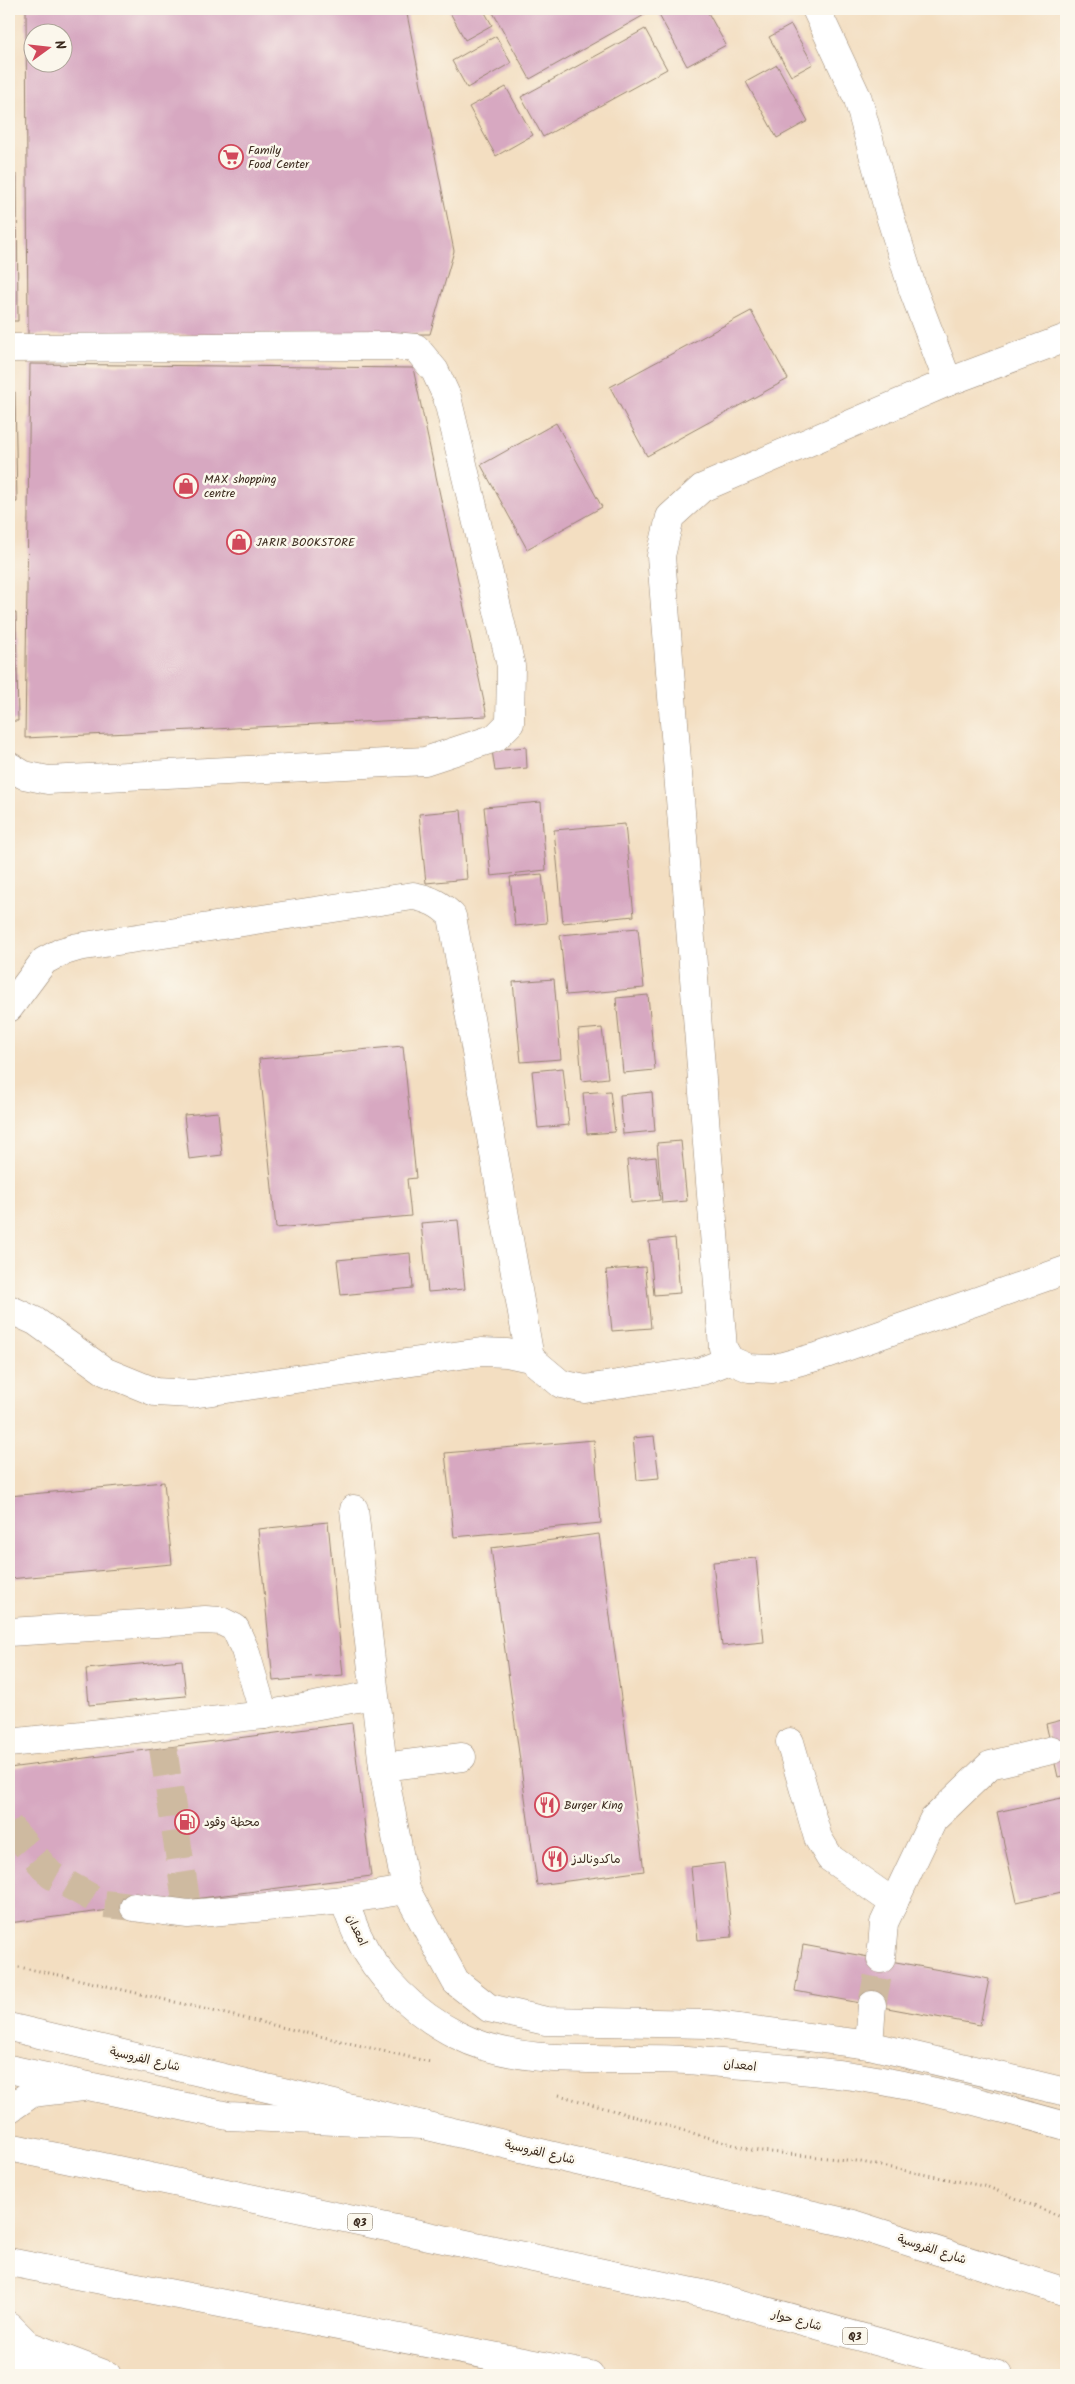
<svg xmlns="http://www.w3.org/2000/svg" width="1075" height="2384" font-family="Kalam,'Playpen Sans Arabic',sans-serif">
	<rect width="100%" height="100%" fill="#fbf7ec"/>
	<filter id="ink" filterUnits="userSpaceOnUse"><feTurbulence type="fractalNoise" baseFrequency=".02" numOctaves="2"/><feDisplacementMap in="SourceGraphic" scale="10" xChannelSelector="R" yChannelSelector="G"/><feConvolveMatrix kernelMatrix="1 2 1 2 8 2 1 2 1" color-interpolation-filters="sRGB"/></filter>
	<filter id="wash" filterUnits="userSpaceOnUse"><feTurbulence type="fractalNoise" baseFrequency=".0096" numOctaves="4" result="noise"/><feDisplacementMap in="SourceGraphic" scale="20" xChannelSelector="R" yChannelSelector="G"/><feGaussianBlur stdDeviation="1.12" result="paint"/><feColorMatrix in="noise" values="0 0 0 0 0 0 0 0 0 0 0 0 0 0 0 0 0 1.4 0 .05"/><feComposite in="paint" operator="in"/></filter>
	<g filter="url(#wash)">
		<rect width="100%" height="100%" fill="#f3dec1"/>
		<g id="blocks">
			<g fill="#d7a8c1" fill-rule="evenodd">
				<path d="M26,9H406L454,251L430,334L28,335ZM32,32H62V62H32Z"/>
				<path d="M448,9H483L492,25L465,40Z"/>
				<path d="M491,9H655L530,79Z"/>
				<path d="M671,9H706L726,45L687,66L659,15Z"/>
				<path d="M791,25L813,64L791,76L769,37Z"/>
				<path d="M645,29L667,69L543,137L521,97Z"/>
				<path d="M496,36L511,63L467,88L452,61Z"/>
				<path d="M777,65L808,121L777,138L746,82Z"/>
				<path d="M506,87L533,135L496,156L469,107Z"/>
				<path d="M9,175H17L18,321H9Z"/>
				<path d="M751,311L788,379L647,456L610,387Z"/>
				<path d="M30,364L413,368L487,716L25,738Z"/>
				<path d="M9,392H15L17,502H9Z"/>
				<path d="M556,423L602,507L527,549L481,465Z"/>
				<path d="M9,613H16L18,721H9Z"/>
				<path d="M526,747L527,768L495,771L492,750Z"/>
				<path d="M541,802L546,870L491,876L484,807Z"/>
				<path d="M461,810L467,879L426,883L419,814Z"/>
				<path d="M625,824L634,916L563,923L554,830Z"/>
				<path d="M542,874L547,923L515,926L510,877Z"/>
				<path d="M638,928L644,988L566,995L560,935Z"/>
				<path d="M554,979L561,1059L521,1062L513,982Z"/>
				<path d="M648,995L655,1070L623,1073L616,998Z"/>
				<path d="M602,1028L608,1078L582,1081L578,1030Z"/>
				<path d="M403,1046L416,1178L407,1179L411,1216L276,1228L259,1059Z"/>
				<path d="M563,1068L569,1125L538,1128L532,1071Z"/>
				<path d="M610,1091L615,1132L587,1134L583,1093Z"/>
				<path d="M652,1092L655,1131L623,1134L620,1095Z"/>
				<path d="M218,1112L222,1155L189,1159L184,1115Z"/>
				<path d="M681,1141L687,1201L662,1203L657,1143Z"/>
				<path d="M656,1157L660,1200L631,1203L627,1160Z"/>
				<path d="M458,1220L465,1289L428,1292L421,1223Z"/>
				<path d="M675,1238L680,1293L654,1295L649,1241Z"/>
				<path d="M410,1253L413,1288L341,1295L337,1260Z"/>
				<path d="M645,1267L651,1328L612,1331L606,1270Z"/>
				<path d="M654,1436L659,1478L637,1480L633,1438Z"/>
				<path d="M594,1440L601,1523L454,1537L445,1453Z"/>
				<path d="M164,1482L172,1564L9,1579V1496Z"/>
				<path d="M328,1522L343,1675L273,1681L258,1529Z"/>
				<path d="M599,1534L644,1871L537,1885L491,1548Z"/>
				<path d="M756,1558L764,1642L722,1646L713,1562Z"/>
				<path d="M182,1660L186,1696L89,1705L86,1669Z"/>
				<path d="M1066,1719V1775L1058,1777L1046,1724Z"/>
				<path d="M352,1723L371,1876L9,1923V1768Z"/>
				<path d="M1066,1797V1891L1017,1902L997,1812Z"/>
				<path d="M724,1863L732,1937L698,1940L691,1867Z"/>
				<path d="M803,1945L989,1979L980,2025L795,1991Z"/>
			</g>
		</g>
	</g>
	<g filter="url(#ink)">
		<use href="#blocks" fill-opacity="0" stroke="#978470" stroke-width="1"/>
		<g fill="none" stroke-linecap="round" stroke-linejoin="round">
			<g stroke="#cebaa0" stroke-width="28" stroke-dasharray="28 14" stroke-linecap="butt">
				<path d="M163,1748L186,1900"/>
				<path d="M9,1826L51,1875L103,1904L134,1907"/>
				<path d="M872,2005L881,1959"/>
			</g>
			<defs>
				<g id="minor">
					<path d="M816,9L858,99L890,216L913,290L948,382"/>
					<path d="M1066,338L948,382L702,488L670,517L661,556L723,1348L730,1360L749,1368L772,1369L823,1355L1066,1270"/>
					<path d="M9,348L393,346L416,348L435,371L447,397L511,666L510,723L495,738L425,761L48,780L24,775L9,766"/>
					<path d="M9,1008L44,961L61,952L78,947L413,896C430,899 440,904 452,916L530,1358"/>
					<path d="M9,1309L35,1321L106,1372L155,1392L192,1394L481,1352L507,1353L530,1358L561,1384L585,1389L702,1371L730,1360"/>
					<path d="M354,1509L383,1767L406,1890"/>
					<path d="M9,1632L205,1620L221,1621L235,1628L245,1650L264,1715"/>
					<path d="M790,1742L818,1838L830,1858L894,1903"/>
					<path d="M9,1743L264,1715L374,1695"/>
					<path d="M383,1767L462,1757"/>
					<path d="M344,1900C348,1911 352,1923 357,1934C377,1977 415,2014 457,2035C526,2071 623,2054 699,2061C752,2066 806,2069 859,2077C929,2088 998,2107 1066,2126"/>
					<path d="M134,1907L188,1914L344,1900L406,1890L456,1982L489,2008L546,2021L709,2024L869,2045L1066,2092"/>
					<path d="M881,1959L884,1923L933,1820L990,1765L1052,1750"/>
					<path d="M869,2045L872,2005"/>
				</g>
				<g id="major">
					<path d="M9,2027L567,2159L853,2224L1066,2292"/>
					<path d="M9,2109L32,2093L83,2087"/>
					<path d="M9,2326L28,2345L107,2375"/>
					<path d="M9,2359L53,2370"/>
				</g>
				<g id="highway">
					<path d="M9,2069L228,2116L423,2125"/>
					<path d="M9,2147L712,2296L998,2375"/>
					<path d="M9,2262L590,2375"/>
				</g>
			</defs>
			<use href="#minor" stroke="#978470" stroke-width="29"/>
			<use href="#major" stroke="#978470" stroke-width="29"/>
			<use href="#highway" stroke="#978470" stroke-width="29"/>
			<g stroke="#978470" stroke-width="3" stroke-dasharray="1 4" stroke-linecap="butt">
				<path d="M9,1965L64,1976L430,2062"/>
				<path d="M559,2095L752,2150L856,2161L988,2187L1066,2219"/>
			</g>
			<use href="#minor" stroke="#fff" stroke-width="28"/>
			<use href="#major" stroke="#fff" stroke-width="28"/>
			<use href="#highway" stroke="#fff" stroke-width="28"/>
		</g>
	</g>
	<defs>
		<symbol id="supermarket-ring" viewBox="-11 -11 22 22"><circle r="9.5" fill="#fbf7ec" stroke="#d1495b" stroke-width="1.5"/><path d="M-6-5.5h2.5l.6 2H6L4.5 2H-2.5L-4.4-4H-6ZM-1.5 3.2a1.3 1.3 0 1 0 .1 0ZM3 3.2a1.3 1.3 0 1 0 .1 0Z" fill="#d1495b"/></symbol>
		<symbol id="shop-ring" viewBox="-11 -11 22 22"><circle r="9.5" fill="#fbf7ec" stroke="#d1495b" stroke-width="1.5"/><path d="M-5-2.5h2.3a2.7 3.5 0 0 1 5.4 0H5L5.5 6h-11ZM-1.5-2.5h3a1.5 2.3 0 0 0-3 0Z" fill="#d1495b"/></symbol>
		<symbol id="restaurant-ring" viewBox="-11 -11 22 22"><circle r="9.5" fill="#fbf7ec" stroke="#d1495b" stroke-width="1.5"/><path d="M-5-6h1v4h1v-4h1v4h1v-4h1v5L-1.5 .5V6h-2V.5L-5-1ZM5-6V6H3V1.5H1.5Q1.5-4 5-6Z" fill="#d1495b"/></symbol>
		<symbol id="fuel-ring" viewBox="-11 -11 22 22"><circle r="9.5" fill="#fbf7ec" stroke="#d1495b" stroke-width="1.5"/><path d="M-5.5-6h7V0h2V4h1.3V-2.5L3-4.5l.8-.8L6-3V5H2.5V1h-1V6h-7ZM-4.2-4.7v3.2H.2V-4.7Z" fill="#d1495b"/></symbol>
	</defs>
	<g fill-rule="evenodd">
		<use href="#supermarket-ring" x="217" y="143" width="28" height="28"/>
		<use href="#shop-ring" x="172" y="472" width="28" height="28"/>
		<use href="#shop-ring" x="225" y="528" width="28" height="28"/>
		<use href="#restaurant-ring" x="533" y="1791" width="28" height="28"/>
		<use href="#fuel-ring" x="173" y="1808" width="28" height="28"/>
		<use href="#restaurant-ring" x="541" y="1845" width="28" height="28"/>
	</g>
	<g text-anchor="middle" stroke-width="5" stroke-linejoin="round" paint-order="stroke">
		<g fill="#fbf7ec" stroke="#75685c" stroke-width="1">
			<rect x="347.5" y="2213.5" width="25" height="17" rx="4"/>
			<rect x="842.5" y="2327.5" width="25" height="17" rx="4"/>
		</g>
		<g font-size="11" font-weight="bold" fill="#3b2a1e">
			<text x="360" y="2226">Q3</text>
			<text x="855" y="2340">Q3</text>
		</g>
		<g font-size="12" fill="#3b2a1e" stroke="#fbf7ec" text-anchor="start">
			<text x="248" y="154">Family<tspan x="248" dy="14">Food Center</tspan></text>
			<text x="204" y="483">MAX shopping<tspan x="204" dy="14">centre</tspan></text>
			<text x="256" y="546">JARIR BOOKSTORE</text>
			<text x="564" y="1809">Burger King</text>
			<text x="204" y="1826">محطة وقود</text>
			<text x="572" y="1863">ماكدونالدز</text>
		</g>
		<g font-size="12" fill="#3b2a1e" stroke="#fbf7ec">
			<text transform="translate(357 1930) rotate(65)" y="4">امعدان</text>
			<text transform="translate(145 2059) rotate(13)" y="4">شارع الفروسية</text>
			<text transform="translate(740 2065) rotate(6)" y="4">امعدان</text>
			<text transform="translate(540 2152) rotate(13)" y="4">شارع الفروسية</text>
			<text transform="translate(932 2249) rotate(18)" y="4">شارع الفروسية</text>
			<text transform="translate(797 2320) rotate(15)" y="4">شارع حوار</text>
		</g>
	</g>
	<rect width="1075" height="2384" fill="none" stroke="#fbf7ec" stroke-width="30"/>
	<g transform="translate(48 48) rotate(75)"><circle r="24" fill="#fbf7ec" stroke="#aea59a"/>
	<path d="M0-4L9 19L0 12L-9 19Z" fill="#d1495b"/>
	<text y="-8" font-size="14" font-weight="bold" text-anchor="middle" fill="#3b2a1e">N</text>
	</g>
</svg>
